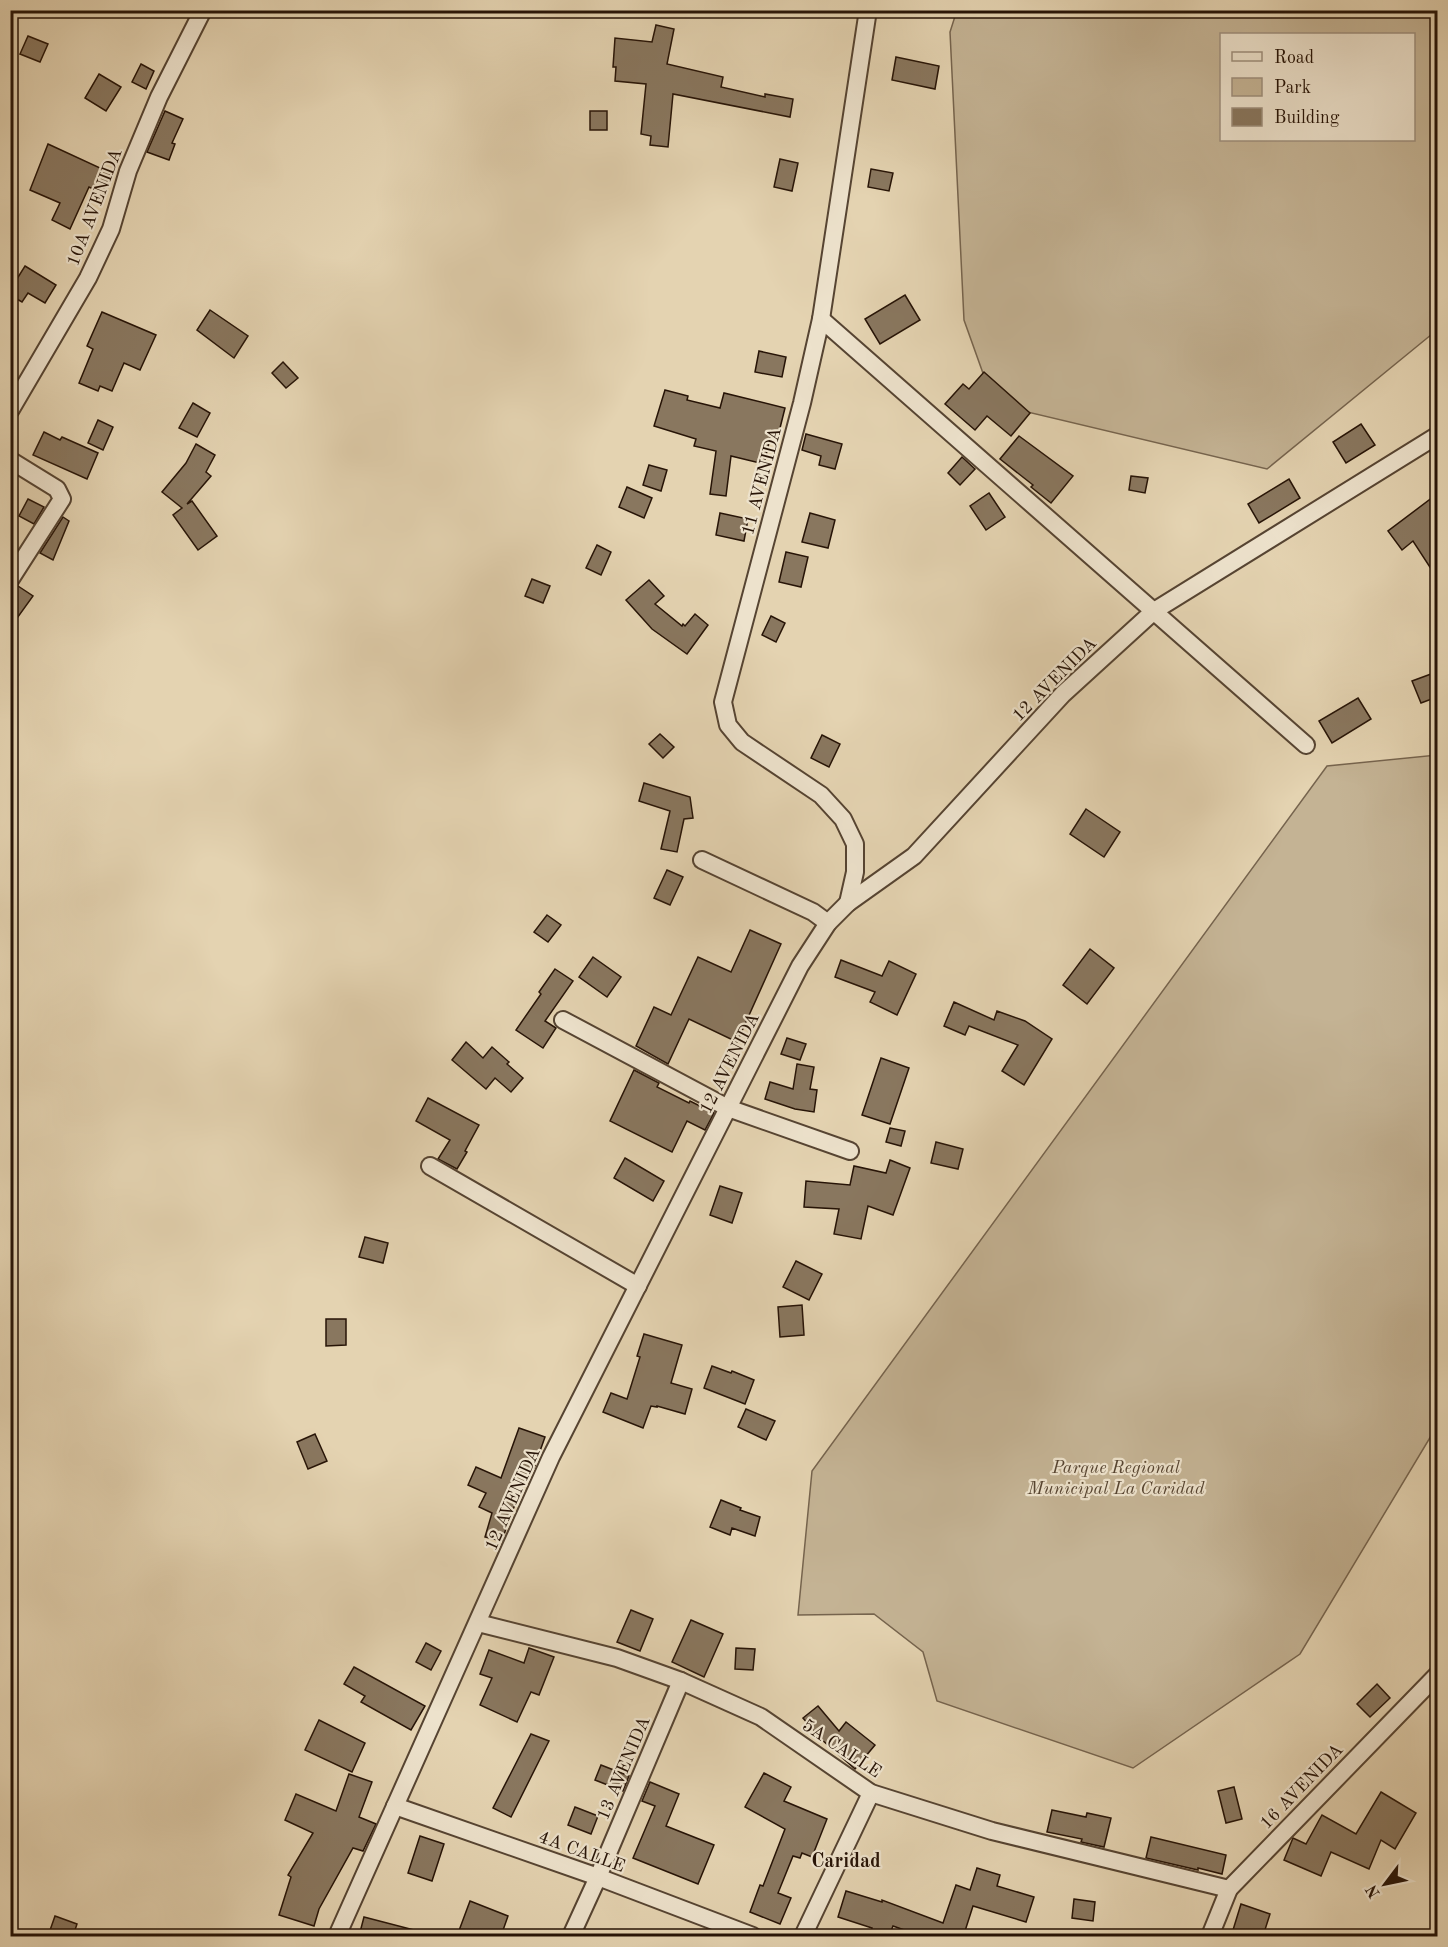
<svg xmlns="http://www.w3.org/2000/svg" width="1448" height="1947" font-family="'Old Standard TT',serif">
	<rect width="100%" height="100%" fill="#e4d3b1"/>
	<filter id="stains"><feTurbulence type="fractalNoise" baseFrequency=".00333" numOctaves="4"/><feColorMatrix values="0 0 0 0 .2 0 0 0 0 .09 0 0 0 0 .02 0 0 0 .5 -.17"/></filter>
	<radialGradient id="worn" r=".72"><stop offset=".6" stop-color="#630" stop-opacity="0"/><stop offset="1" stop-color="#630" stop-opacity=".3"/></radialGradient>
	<g fill="#c4b394" stroke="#76644e" stroke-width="1.5" fill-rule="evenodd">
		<path d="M957,10L1437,11V330L1267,469L994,404L964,320L950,32ZM1222,34H1414V140H1222Z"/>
		<path d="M1437,755V1426L1300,1654L1133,1768L937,1701L923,1652L874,1614L798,1615L812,1471L1327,766Z"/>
	</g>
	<g fill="#89775f" stroke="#271407" stroke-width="1.5">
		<path d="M656,25L674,29L667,64L723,77L721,87L765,97V94L793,99L790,117L673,94L668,147L650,145L651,136L641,134L646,84L615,81L616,67H613L615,38L652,42Z"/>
		<path d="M28,36L48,44L40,62L20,54Z"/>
		<path d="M896,57L939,66L935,89L892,80Z"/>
		<path d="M141,64L154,71L146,89L132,82Z"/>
		<path d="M99,74L121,87L106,111L85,98Z"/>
		<path d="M165,111L183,119L172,143L175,144L169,160L147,152Z"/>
		<rect x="590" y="111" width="17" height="19"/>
		<path d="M48,144L111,173L102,193L89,187L70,229L52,220L60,203L30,190Z"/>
		<path d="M780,159L798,163L792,191L774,187Z"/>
		<path d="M871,169L893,173L889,191L868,187Z"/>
		<path d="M25,266L56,285L45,303L28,293L22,302L10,295V290Z"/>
		<path d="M905,295L920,320L880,344L865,319Z"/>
		<path d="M210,310L248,336L234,358L197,330Z"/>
		<path d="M102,312L156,335L140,370L124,363L112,391L100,386L98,391L79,383L93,349L87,346Z"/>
		<path d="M759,351L786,357L782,377L755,372Z"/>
		<path d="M283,362L298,378L286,388L272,373Z"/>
		<path d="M984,372L1030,413L1011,436L987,416L975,430L945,404L963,384L969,389Z"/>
		<path d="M665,390L688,396L687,400L720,408L724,393L785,408L779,432L772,430L764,464L731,456L726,496L710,494L716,451L694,446L696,439L654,426Z"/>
		<path d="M193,403L210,413L197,437L179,428Z"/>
		<path d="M98,420L113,427L103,450L88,443Z"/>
		<path d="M1361,424L1375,445L1346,463L1333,442Z"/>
		<path d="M44,432L60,440L62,437L98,453L87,479L33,455Z"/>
		<path d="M806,434L842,444L835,469L819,465L821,456L802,450Z"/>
		<path d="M1019,436L1073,476L1051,503L1031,487L1033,485L1000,459Z"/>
		<path d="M196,444L215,455L206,472L211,476L187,504L192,501L217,536L198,550L173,515L182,508L162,492L186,463Z"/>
		<path d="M962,457L975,469L960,485L948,473Z"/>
		<path d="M649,465L667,470L661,491L643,485Z"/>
		<path d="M1131,476L1148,478L1145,493L1129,490Z"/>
		<path d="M1289,479L1300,498L1259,523L1248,504Z"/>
		<path d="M627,487L652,498L644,518L619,507Z"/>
		<path d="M989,493L1005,517L986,530L970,506Z"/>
		<path d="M1437,494V578L1413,541L1402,550L1388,531Z"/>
		<path d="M28,499L44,507L34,524L19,516Z"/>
		<path d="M720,513L748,519L744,541L716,535Z"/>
		<path d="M810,513L835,520L828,548L802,542Z"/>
		<path d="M63,517L69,521L53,560L40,553Z"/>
		<path d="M597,545L611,552L601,575L586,568Z"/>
		<path d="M786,552L808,557L801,587L779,582Z"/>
		<path d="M532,579L550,586L543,603L525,596Z"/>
		<path d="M649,580L664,596L655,604L682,626L683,624L685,626L695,614L708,625L687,654L652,629L626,600Z"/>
		<path d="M18,586L33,596L10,628V590Z"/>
		<path d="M771,616L785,623L776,642L762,635Z"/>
		<path d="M1431,674L1437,689V697L1421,703L1412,681Z"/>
		<path d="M1358,698L1371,719L1332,743L1319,721Z"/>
		<path d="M660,734L674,747L663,758L649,744Z"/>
		<path d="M822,735L840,744L829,767L811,758Z"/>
		<path d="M644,783L690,797L693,818L684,819L677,852L661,849L670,811L639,801Z"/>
		<path d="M1086,809L1120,832L1104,857L1070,834Z"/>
		<path d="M667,870L683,877L670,905L654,898Z"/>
		<path d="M547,915L561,925L548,942L534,932Z"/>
		<path d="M750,930L781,944L737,1042L689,1019L668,1064L636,1046L654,1007L671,1015L698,957L731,972Z"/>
		<path d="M1090,949L1114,968L1087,1004L1063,985Z"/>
		<path d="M593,957L621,977L607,997L579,977Z"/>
		<path d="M841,960L882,976L889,961L916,974L897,1015L870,1002L875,992L835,977Z"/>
		<path d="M555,969L573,981L545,1021L556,1028L543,1048L516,1030L541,994L539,992Z"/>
		<path d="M954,1002L994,1020L997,1011L1025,1021L1052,1039L1024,1085L1002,1071L1018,1045L969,1026L965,1035L944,1026Z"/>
		<path d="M787,1038L806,1044L800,1060L781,1054Z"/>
		<path d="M466,1042L483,1058L492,1047L509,1062L507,1064L523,1078L511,1092L495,1078L486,1089L452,1060Z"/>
		<path d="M881,1058L909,1068L890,1124L862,1115Z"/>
		<path d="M797,1064L814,1067L810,1089L817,1090L814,1112L795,1109L765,1099L770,1082L793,1089Z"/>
		<path d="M634,1070L659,1083L657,1087L689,1103L690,1101L714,1113L705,1130L687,1121L672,1152L610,1121Z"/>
		<path d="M428,1098L479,1125L465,1151L467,1152L457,1169L438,1159L450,1140L416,1121Z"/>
		<path d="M890,1128L905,1131L901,1146L886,1142Z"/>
		<path d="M936,1142L963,1149L958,1169L931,1163Z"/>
		<path d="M625,1158L664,1181L653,1201L614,1178Z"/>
		<path d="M890,1160L910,1168L893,1215L868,1206L861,1239L834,1234L839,1209L804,1207L806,1181L850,1185L854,1166L886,1173Z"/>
		<path d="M720,1186L742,1193L732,1223L710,1215Z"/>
		<path d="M365,1237L388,1243L383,1263L359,1257Z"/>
		<path d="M796,1261L822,1274L809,1300L783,1287Z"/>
		<path d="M802,1305L804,1335L780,1337L778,1307Z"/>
		<path d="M326,1319H346V1345L326,1346Z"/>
		<path d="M644,1334L682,1345L671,1383L692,1389L685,1414L657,1406V1407L651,1406L643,1428L603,1412L611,1393L627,1399L640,1357L637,1356Z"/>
		<path d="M712,1366L731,1373L732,1371L754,1380L745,1404L704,1388Z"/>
		<path d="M746,1409L775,1421L766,1440L738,1427Z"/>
		<path d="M519,1428L545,1437L534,1468L531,1467L509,1519L502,1541L485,1537L492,1513L479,1507L486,1493L468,1485L476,1467L501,1478Z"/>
		<path d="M315,1434L327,1461L308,1469L297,1442Z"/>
		<path d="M721,1500L741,1508L740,1510L760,1517L755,1536L732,1528L730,1535L710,1527Z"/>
		<path d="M631,1610L653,1619L640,1651L617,1642Z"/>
		<path d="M691,1620L723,1634L704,1677L672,1662Z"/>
		<path d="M426,1643L441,1651L431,1670L416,1662Z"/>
		<path d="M529,1648L554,1657L539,1695L531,1692L517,1722L480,1705L492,1678L480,1674L489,1650L524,1663Z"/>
		<path d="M736,1648L755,1649L753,1670L735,1669Z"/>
		<path d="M354,1667L425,1706L411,1730L361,1702L365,1696L344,1684Z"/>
		<path d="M1377,1684L1390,1698L1370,1717L1357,1704Z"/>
		<path d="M818,1706L839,1731L846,1722L875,1745L855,1769L821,1739L803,1718Z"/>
		<path d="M319,1720L365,1743L352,1772L305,1750Z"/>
		<path d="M531,1734L549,1741L511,1817L493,1808Z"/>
		<path d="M601,1765L629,1776L623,1791L595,1780Z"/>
		<path d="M764,1773L791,1787L784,1801L827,1819L812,1857L802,1853L800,1858L793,1856L778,1893L791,1898L780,1924L750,1912L760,1885L763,1886L785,1829L745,1807Z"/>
		<path d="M349,1774L372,1782L359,1817L376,1824L363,1851L353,1848L319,1909L314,1926L279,1915L291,1877L288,1875L313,1833L285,1820L296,1794L336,1811Z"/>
		<path d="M650,1782L679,1794L666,1826L714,1845L698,1884L633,1858L655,1806L642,1801Z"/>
		<path d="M1234,1787L1242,1819L1226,1823L1218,1791Z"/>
		<path d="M1381,1792L1416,1813L1395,1849L1381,1840L1369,1869L1331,1852L1321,1876L1284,1860L1293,1838L1306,1844L1322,1815L1356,1834Z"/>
		<path d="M575,1807L598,1816L591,1834L568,1825Z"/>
		<path d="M1052,1810L1086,1817L1087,1813L1111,1818L1104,1847L1081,1842L1082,1839L1047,1832Z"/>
		<path d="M420,1836L444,1844L432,1881L408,1873Z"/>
		<path d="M1151,1837L1226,1855L1222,1874L1198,1868V1870L1146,1858Z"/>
		<path d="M977,1868L1000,1875L997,1886L1034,1897L1026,1922L973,1906L965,1931L976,1935V1936H921L893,1926L889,1936H869L872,1928L838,1917L846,1891L882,1902V1900L943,1923L956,1885L970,1890Z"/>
		<path d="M1074,1899L1095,1902L1093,1921L1072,1918Z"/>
		<path d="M470,1901L508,1916L501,1936H457Z"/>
		<path d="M1241,1904L1270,1914L1263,1936H1251L1233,1930Z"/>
		<path d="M55,1916L77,1924L73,1936H48Z"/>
		<path d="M364,1917L418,1931L417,1936H359Z"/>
	</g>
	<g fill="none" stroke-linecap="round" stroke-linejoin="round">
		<defs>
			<g id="street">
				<path d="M821,319L1306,745"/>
				<path d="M10,411L88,278L111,229L128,171L159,97L203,10"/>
				<path d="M10,460L57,489L62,499L10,580"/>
				<path d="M702,860L813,912L828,923"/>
				<path d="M848,903L855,872V844L843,819L821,795L742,742L728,725L723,702L802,403L821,319L868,10"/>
				<path d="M563,1020L728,1108L850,1151"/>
				<path d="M430,1166L638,1286"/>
				<path d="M478,1623L617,1658L681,1681L761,1717L871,1793L992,1831L1229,1889"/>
				<path d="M395,1806L598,1877L753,1936"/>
				<path d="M337,1936L551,1457L800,966L828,923L848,903L914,856L1063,694L1154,611L1438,435"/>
				<path d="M571,1936L598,1877L681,1681"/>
				<path d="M803,1936L871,1793"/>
				<path d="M1210,1936L1229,1889L1438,1674"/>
			</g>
		</defs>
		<use href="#street" stroke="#564432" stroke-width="20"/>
		<use href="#street" stroke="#ede2cc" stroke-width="16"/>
	</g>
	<g text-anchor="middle" stroke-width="4.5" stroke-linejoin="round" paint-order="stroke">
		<g font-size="18" fill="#271407" stroke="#ede2cc">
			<text transform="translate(94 207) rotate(-69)" y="6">10A AVENIDA</text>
			<text transform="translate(761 481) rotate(-75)" y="6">11 AVENIDA</text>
			<text transform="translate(1054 679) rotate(-45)" y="6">12 AVENIDA</text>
			<text transform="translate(729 1063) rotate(-63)" y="6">12 AVENIDA</text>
			<text transform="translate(512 1499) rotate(-66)" y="6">12 AVENIDA</text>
			<text transform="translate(842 1748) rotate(34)" y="6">5A CALLE</text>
			<text transform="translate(623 1768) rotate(-67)" y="6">13 AVENIDA</text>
			<text transform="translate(1301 1786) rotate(-46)" y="6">16 AVENIDA</text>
			<text transform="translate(582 1851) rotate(20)" y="6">4A CALLE</text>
		</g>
		<g font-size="18" font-style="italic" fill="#564431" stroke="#ede2cc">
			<text x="1116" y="1473">Parque Regional<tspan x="1116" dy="21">Municipal La Caridad</tspan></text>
		</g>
		<g font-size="20" font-weight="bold" fill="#271407" stroke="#ede2cc">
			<text x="846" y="1867">Caridad</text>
		</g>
	</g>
	<rect width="1448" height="1947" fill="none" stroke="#e4d3b1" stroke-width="36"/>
	<rect x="12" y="12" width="1424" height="1923" fill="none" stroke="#271407" stroke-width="3"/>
	<rect x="18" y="18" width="1412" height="1911" fill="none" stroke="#271407" stroke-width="1.5"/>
	<rect x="1220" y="33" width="195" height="108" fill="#ede2cc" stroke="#9e907d" stroke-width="1.5"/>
	<rect x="1232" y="52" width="30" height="9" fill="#ede2cc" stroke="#9e907d" stroke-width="1.5"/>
	<text x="1274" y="63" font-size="18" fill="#271407">Road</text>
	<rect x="1232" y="78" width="30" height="18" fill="#c4b394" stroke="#9e907d" stroke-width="1.5"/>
	<text x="1274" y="93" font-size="18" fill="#271407">Park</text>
	<rect x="1232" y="108" width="30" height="18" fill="#89775f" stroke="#9e907d" stroke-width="1.5"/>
	<text x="1274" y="123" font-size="18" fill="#271407">Building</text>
	<g transform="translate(1385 1884) rotate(238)" stroke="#ede2cc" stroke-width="4.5" paint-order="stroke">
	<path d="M0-4.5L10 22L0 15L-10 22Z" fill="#271407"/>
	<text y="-9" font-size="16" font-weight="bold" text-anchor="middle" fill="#271407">N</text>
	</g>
	<rect width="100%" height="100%" filter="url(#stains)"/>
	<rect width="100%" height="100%" fill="url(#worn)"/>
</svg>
